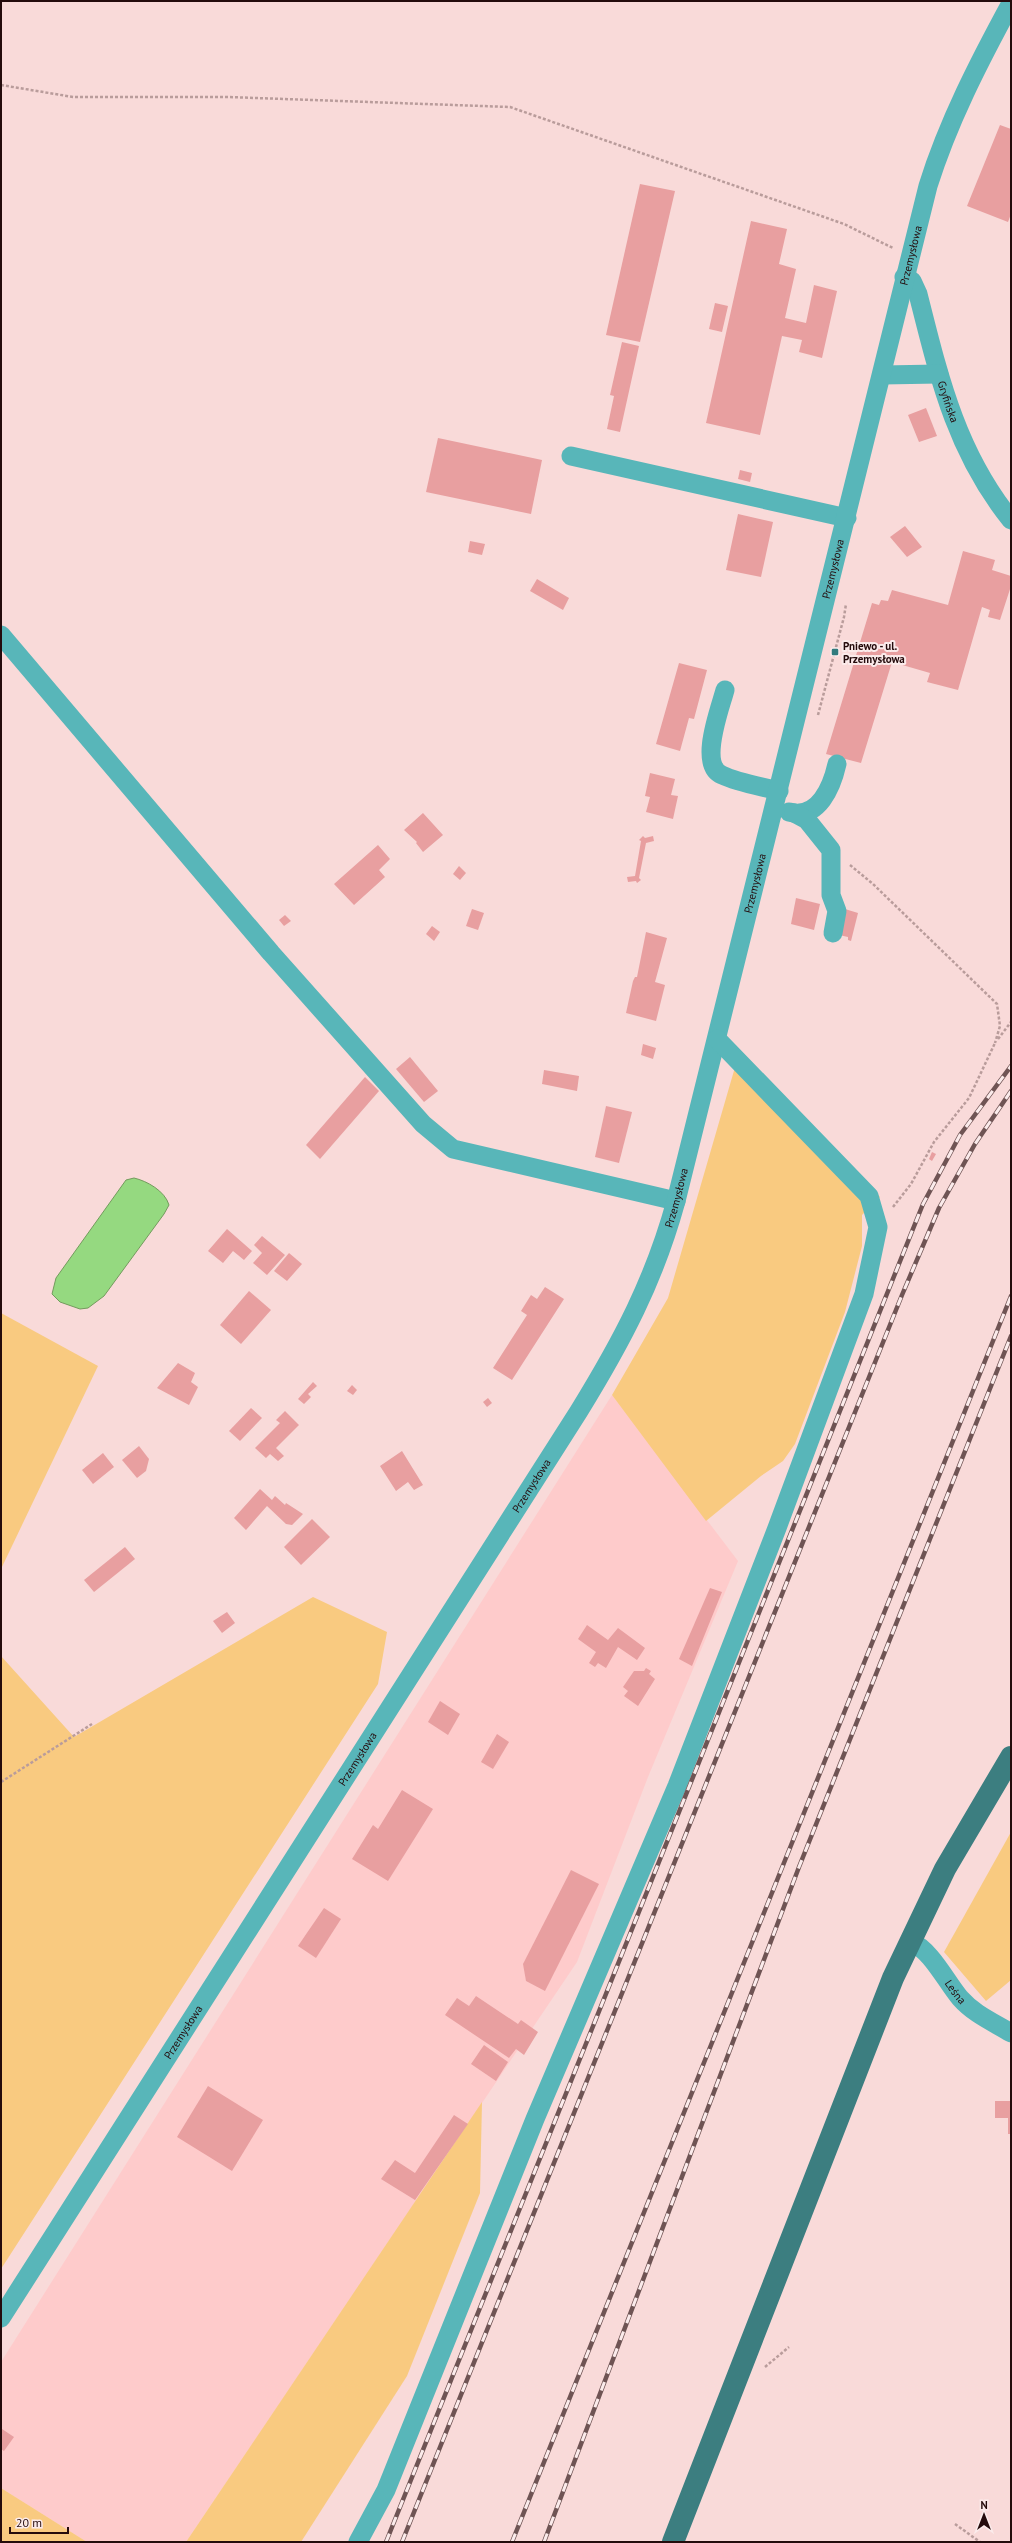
<svg xmlns="http://www.w3.org/2000/svg" width="1012" height="2543" font-family="'PT Sans',sans-serif">
	<rect width="100%" height="100%" fill="#f9dad9"/>
	<path fill="#fecbcb" d="M612,1395L738,1561L648,1777L577,1962L186,2542H87L1,2488V2362Z"/>
	<g fill="#f9ca80">
		<path d="M740,1050L880,1197L862,1215V1246L845,1312L795,1444L783,1461L761,1476L706,1521L612,1395L668,1298Z"/>
		<path d="M1,1313L98,1366L1,1569Z"/>
		<path d="M313,1597L387,1632L378,1684L1,2269V1656L74,1737Z"/>
		<path d="M1011,1832V1980L986,2001L944,1952Z"/>
		<path d="M482,2102L480,2193L407,2376L301,2542H186Z"/>
		<path d="M1,2488L87,2542H1Z"/>
	</g>
	<path fill="#95d980" stroke="#739b5d" d="M134,1178C147,1181 165,1191 169,1205L164,1214L104,1296L88,1308L80,1309L60,1302L52,1294L56,1278L126,1180Z"/>
	<g fill="#e89fa0">
		<path d="M1000,125L1011,129V214L1008,222L967,206Z"/>
		<path d="M640,184L675,191L640,342L606,335Z"/>
		<path d="M751,221L787,229L779,264L796,269L785,318L806,323L814,285L837,291L822,358L799,352L802,340L782,336L760,435L706,423Z"/>
		<path d="M715,303L728,306L722,332L709,329Z"/>
		<path d="M622,342L639,346L620,432L607,429L614,396L610,395Z"/>
		<path d="M926,408L937,436L919,442L908,415Z"/>
		<path d="M438,438L542,460L531,514L426,492Z"/>
		<path d="M740,470L752,473L750,482L738,479Z"/>
		<path d="M738,514L773,522L761,577L726,570Z"/>
		<path d="M905,526L922,547L907,557L890,537Z"/>
		<path d="M470,541L485,544L482,555L468,552Z"/>
		<path d="M963,551L995,560L992,570L1011,576V586L1000,620L988,617L990,610L982,607L958,690L927,682L930,673L892,662L861,763L826,754L872,603L879,605L881,600L888,601L892,590L948,605Z"/>
		<path d="M537,579L569,598L563,610L530,591Z"/>
		<path d="M679,663L707,670L694,719L689,718L680,751L656,744Z"/>
		<path d="M650,773L675,779L671,795L678,796L673,819L646,812L650,797L645,796Z"/>
		<path d="M423,813L443,835L423,852L416,843L417,842L404,830Z"/>
		<path d="M643,836L645,838L653,836L654,841L646,843L639,878L641,880L637,883L636,881L628,882L627,877L635,876L641,841L639,840Z"/>
		<path d="M378,845L390,859L379,870L385,877L354,905L334,884Z"/>
		<path d="M459,866L466,873L460,880L453,874Z"/>
		<path d="M796,898L820,904L814,930L791,924Z"/>
		<path d="M472,909L484,913L478,930L466,926Z"/>
		<path d="M845,909L858,913L851,941L848,940V937L839,935Z"/>
		<path d="M285,915L291,921L284,926L279,920Z"/>
		<path d="M432,926L440,932L434,941L426,934Z"/>
		<path d="M646,932L667,938L655,982L665,985L656,1021L626,1013L633,981L635,977H637Z"/>
		<path d="M643,1044L656,1048L653,1059L641,1055Z"/>
		<path d="M410,1057L438,1091L424,1102L396,1069Z"/>
		<path d="M544,1070L579,1076L577,1091L542,1084Z"/>
		<path d="M365,1077L379,1091L320,1159L306,1145Z"/>
		<path d="M606,1106L632,1112L619,1163L595,1157Z"/>
		<path d="M932,1152L936,1154L932,1161L929,1159Z"/>
		<path d="M227,1229L252,1251L244,1260L233,1251L223,1263L208,1251Z"/>
		<path d="M262,1236L285,1255L267,1275L253,1263L262,1253L254,1245Z"/>
		<path d="M289,1253L302,1264L287,1281L274,1271Z"/>
		<path d="M545,1287L564,1299L512,1380L493,1368L527,1315L521,1311L531,1295L537,1299Z"/>
		<path d="M249,1291L271,1310L241,1344L220,1325Z"/>
		<path d="M178,1363L195,1373L191,1382L198,1387L189,1405L157,1388Z"/>
		<path d="M313,1382L317,1386L308,1394L311,1397L304,1404L298,1399Z"/>
		<path d="M352,1385L357,1390L353,1395L347,1391Z"/>
		<path d="M488,1398L492,1403L487,1407L483,1402Z"/>
		<path d="M251,1408L262,1418L240,1441L229,1431Z"/>
		<path d="M285,1411L299,1425L276,1448L284,1456L278,1461L270,1454L266,1458L255,1448L280,1423L276,1420Z"/>
		<path d="M139,1446L149,1459L146,1471L137,1478L122,1460Z"/>
		<path d="M402,1451L423,1485L414,1490L408,1482L396,1491L380,1466Z"/>
		<path d="M103,1453L114,1467L93,1484L82,1470Z"/>
		<path d="M260,1489L272,1500L275,1496L285,1505L286,1503L303,1514L292,1525L286,1524L267,1506L246,1530L234,1518Z"/>
		<path d="M312,1519L330,1537L301,1565L284,1547Z"/>
		<path d="M125,1547L135,1559L94,1592L84,1580Z"/>
		<path d="M710,1588L722,1592L692,1666L679,1659Z"/>
		<path d="M227,1612L235,1623L222,1633L213,1621Z"/>
		<path d="M587,1625L608,1640L618,1628L645,1648L637,1660L618,1647L606,1668L598,1663L595,1667L589,1663L596,1652L578,1639Z"/>
		<path d="M646,1668L651,1671L649,1674L655,1679L638,1706L624,1696L628,1691L623,1687L634,1671H644Z"/>
		<path d="M440,1701L460,1714L448,1735L428,1722Z"/>
		<path d="M497,1734L509,1742L493,1769L481,1762Z"/>
		<path d="M402,1790L433,1809L388,1881L352,1859L373,1825L378,1829Z"/>
		<path d="M571,1870L599,1884L545,1991L526,1981L523,1964Z"/>
		<path d="M324,1908L341,1919L316,1958L298,1946Z"/>
		<path d="M476,1996L518,2024L521,2020L538,2032L524,2055L516,2049L509,2058L445,2015L457,1998L469,2006Z"/>
		<path d="M484,2045L508,2062L496,2081L471,2064Z"/>
		<path d="M208,2086L263,2120L232,2171L177,2137Z"/>
		<path d="M995,2101H1011V2134H1008V2118H995Z"/>
		<path d="M454,2115L468,2124L415,2200L381,2179L395,2160L415,2173Z"/>
		<path d="M2,2429L14,2437L4,2451L1,2449Z"/>
	</g>
	<g fill="none" stroke-linecap="round" stroke-linejoin="round">
		<g stroke="#b99c9b" stroke-width="2.5" stroke-dasharray="3 2" stroke-linecap="butt">
			<path d="M1,85L73,97H228L510,107L844,224L893,248"/>
			<path d="M818,715L844,617L846,604"/>
			<path d="M850,865L873,884L997,1004L1000,1026L995,1043"/>
			<path d="M998,1039L1011,1022"/>
			<path d="M893,1207L911,1184L934,1142L969,1098L995,1043"/>
			<path d="M1,1782L92,1724"/>
			<path d="M765,2367L789,2347"/>
			<path d="M955,2524L980,2542"/>
		</g>
		<g stroke="#58b6b9" stroke-width="19">
			<path id="s1" d="M904,277L912,281L918,294C939,377 956,452 1011,520"/>
			<path d="M882,375L939,374"/>
			<path d="M571,456L847,518"/>
			<path d="M1,635L271,953L423,1124L453,1149L676,1201"/>
			<path d="M725,690C720,709 698,765 722,775C739,783 760,786 779,791"/>
			<path d="M789,812C819,820 832,786 837,764"/>
			<path d="M794,813L807,820L831,850V895L837,911L833,933"/>
			<path id="s2" d="M910,1941C932,1951 945,1980 960,1998C974,2014 993,2022 1011,2033"/>
			<path id="s3" d="M1,2318L579,1411C622,1341 654,1281 676,1201L928,186C948,122 979,62 1011,3"/>
			<path d="M358,2542L386,2490L535,2119L677,1786L777,1528L864,1294L878,1227L869,1196L717,1039"/>
		</g>
		<path stroke="#3c7e80" stroke-width="22" d="M673,2542L893,1978L945,1869L1011,1757"/>
		<defs>
			<g id="rail">
				<path d="M386,2542L923,1204L960,1135L1011,1066"/>
				<path d="M402,2542L902,1295L939,1208L975,1144L1011,1091"/>
				<path d="M512,2542L1011,1296"/>
				<path d="M544,2542L799,1867L1011,1336"/>
			</g>
		</defs>
		<use href="#rail" stroke="#6f5454" stroke-width="4.5"/>
		<use href="#rail" stroke="#fbebeb" stroke-width="3" stroke-dasharray="9" stroke-linecap="butt"/>
	</g>
	<rect fill="#327b7e" stroke="#fbebeb" stroke-width="1.5" x="831" y="648" width="8" height="8" rx="2"/>
	<g text-anchor="middle" stroke-width="4" stroke-linejoin="round" paint-order="stroke">
		<g font-size="11" fill="#240b0c" stroke="#fbebeb">
			<text dy="4" stroke="none"><textPath href="#s3" startOffset="2282">Przemysłowa</textPath></text>
			<text dy="4" stroke="none"><textPath href="#s1" startOffset="135">Gryfińska</textPath></text>
			<text dy="4" stroke="none"><textPath href="#s3" startOffset="1959">Przemysłowa</textPath></text>
			<text dy="4" stroke="none"><textPath href="#s3" startOffset="1635">Przemysłowa</textPath></text>
			<text dy="4" stroke="none"><textPath href="#s3" startOffset="1311">Przemysłowa</textPath></text>
			<text dy="4" stroke="none"><textPath href="#s3" startOffset="987">Przemysłowa</textPath></text>
			<text dy="4" stroke="none"><textPath href="#s3" startOffset="663">Przemysłowa</textPath></text>
			<text dy="4" stroke="none"><textPath href="#s2" startOffset="69">Leśna</textPath></text>
			<text dy="4" stroke="none"><textPath href="#s3" startOffset="339">Przemysłowa</textPath></text>
		</g>
		<g font-size="11" font-weight="bold" fill="#240b0c" stroke="#fbebeb" text-anchor="start">
			<text x="843" y="650">Pniewo - ul.<tspan x="843" dy="13">Przemysłowa</tspan></text>
		</g>
	</g>
	<rect width="1012" height="2543" fill="none" stroke="#240b0c" stroke-width="4"/>
	<g transform="translate(984 2515)" stroke="#fbebeb" stroke-width="3" paint-order="stroke">
	<path d="M0-3L7 15L0 10L-7 15Z" fill="#240b0c"/>
	<text y="-6" font-size="11" font-weight="bold" text-anchor="middle" fill="#240b0c">N</text>
	</g>
	<path d="M10 2527v6h58v-6" fill="none" stroke="#240b0c" stroke-width="2"/>
	<text x="16" y="2527" font-size="12" fill="#240b0c" stroke="#fbebeb" stroke-width="3" paint-order="stroke">20 m</text>
</svg>
